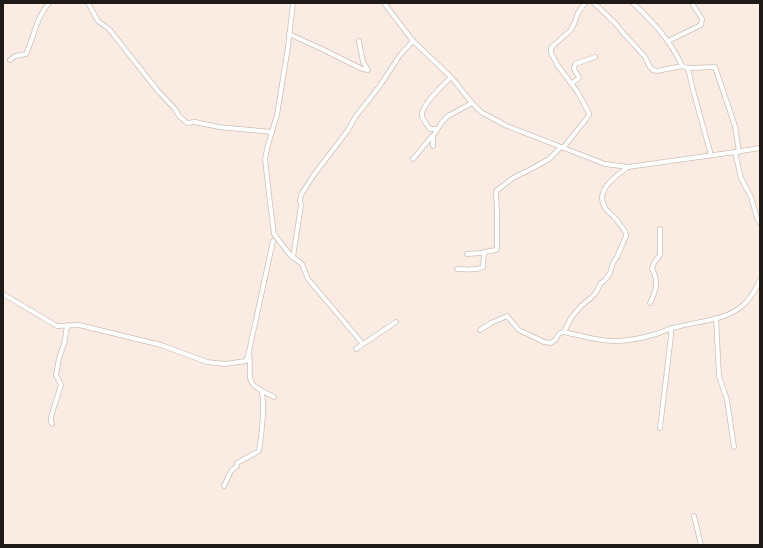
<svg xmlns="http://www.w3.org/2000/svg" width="763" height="548" font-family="Mulish,sans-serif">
	<rect width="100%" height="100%" fill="#faece3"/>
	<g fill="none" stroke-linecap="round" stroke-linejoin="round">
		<defs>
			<g id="street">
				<path d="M88,3L98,21L109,29L158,91L175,109L179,116L187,123L195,122L219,127L272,132"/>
				<path d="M293,3L288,47L277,115L268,145L265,159L270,203L274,234L290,255L302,264L308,279L363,344L356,349"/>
				<path d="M384,3L413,41L452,78L472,103L481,112L507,126L605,164L628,167L735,152L760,148"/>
				<path d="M594,3L615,23L624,34L637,48L645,57L650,67L653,70L657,71L682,66L688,68L693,90L711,155"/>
				<path d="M633,3C653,22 671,41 682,66"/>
				<path d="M289,34L322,49L362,69L368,70L363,62L359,41"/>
				<path d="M668,41L701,25L702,19L692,3"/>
				<path d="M10,60L15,56L26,54C34,37 36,18 49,3"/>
				<path d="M688,68L715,67L735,126L739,152"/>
				<path d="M572,83L578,79L579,77L574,69L575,64L595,57"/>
				<path d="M437,129H430C428,126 423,121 422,116C420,106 444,84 451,77"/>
				<path d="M433,146V136L442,122L448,116L472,103"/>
				<path d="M563,148L587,118L589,115V113L577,91L558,66L551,53V48L556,43L570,31L574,24L578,13L585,3"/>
				<path d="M735,152L741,178L751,197L757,218L760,223"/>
				<path d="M413,159L432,136"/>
				<path d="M467,254L483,253"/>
				<path d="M293,257L301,205L300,201L301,195L313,176L348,130L356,116L379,87L400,55L413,41"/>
				<path d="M457,269C465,269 477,271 483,267L484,252L496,250L497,249V212L496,191L513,178L535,167L549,159L561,147"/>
				<path d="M3,294L57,326L79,325L161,345L207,362L225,364L246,361L248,356L273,241"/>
				<path d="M650,303C656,291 659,280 652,269L654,263L660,255V229"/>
				<path d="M716,318L719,376L727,400L734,447"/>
				<path d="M480,330L491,323L507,316L519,330L544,342L551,343L555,340L559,334L563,332C580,335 596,341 614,341C628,341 643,338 656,334C663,332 670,328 677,327C698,321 723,321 741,307C750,300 755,290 760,280"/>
				<path d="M564,332L571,318L581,306L592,297L597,291L600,284L605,280L610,273L613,263L617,257L626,236C626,230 622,228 619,223C617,221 616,218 613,216C611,214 608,212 606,209C593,191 615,177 628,167"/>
				<path d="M363,344L396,322"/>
				<path d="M248,356L249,354C251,363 249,369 250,377C251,388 266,392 274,397"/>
				<path d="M52,424L51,421V417L61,385L56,375L59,358L65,341L66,331L68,325"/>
				<path d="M660,428L671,336V328"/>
				<path d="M224,486L231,471L237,466V463L259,451C261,439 266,400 261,391"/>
				<path d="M694,516L701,545"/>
			</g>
		</defs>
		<use href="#street" stroke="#cdc0b7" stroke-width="5.5"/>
		<use href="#street" stroke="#fff" stroke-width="4"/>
	</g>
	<rect width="763" height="548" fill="none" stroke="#1e1a17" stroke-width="8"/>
</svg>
